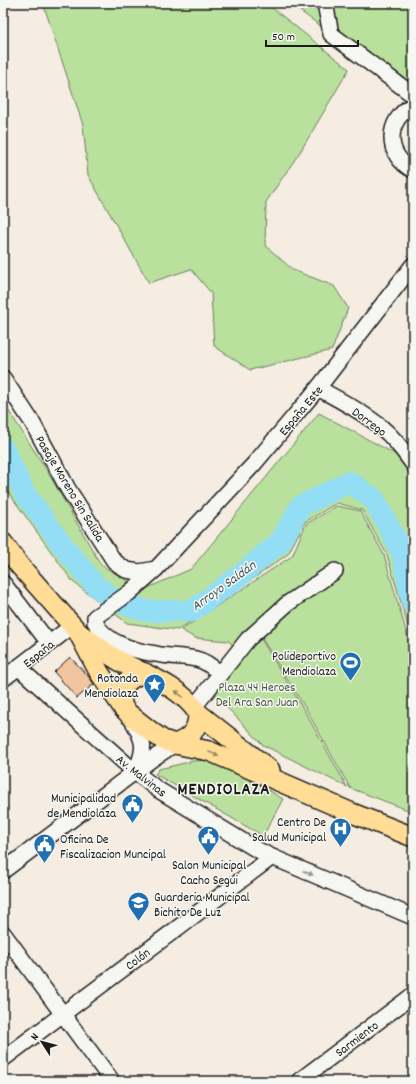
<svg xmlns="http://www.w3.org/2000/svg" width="416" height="1084" font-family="Dekko,sans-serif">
	<rect width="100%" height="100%" fill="#f5ece2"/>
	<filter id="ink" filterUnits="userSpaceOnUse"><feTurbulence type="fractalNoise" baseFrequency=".025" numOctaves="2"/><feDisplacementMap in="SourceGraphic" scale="8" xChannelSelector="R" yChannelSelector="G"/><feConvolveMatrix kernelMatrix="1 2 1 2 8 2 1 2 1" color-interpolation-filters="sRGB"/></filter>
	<g filter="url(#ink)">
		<g fill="#b9e19d" stroke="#6a7e5c">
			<path d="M43,3H266L349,69L300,152L266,202L265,245L293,270L334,286L348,308L332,350L250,370L214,346L211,293L191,269L149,283L88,175L83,125Z"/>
			<path d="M289,3H413V93Z"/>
			<path d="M3,402L46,469L101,565L143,590L191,569L319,413L395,454L413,479V644L387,555L362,510L337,503L305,522L288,554L230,595L178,630L127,623L73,582L3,485Z"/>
			<path d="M337,506L360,511L384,555L413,655V812L350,788L306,709L261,637L239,654L229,641L195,638L181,630L292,556L306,524Z"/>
			<path d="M261,639L304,710L347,787L263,745L215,695L239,656Z"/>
			<path d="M209,760L239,772L283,799L263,836L155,774L159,769L193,761Z"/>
		</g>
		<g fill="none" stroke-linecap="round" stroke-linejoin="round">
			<path stroke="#93ddf5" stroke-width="22" d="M3,448L25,494L67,551L95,585L114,600L146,611H192L238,577L280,542L301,506L349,482L374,499L402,552L413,604"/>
		</g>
		<path fill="#f1c5a0" stroke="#1c1c1c" d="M70,657L89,677L94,684L77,698L54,672Z"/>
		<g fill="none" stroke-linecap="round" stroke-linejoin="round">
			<defs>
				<g id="minor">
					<path d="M325,3L331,34L413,95"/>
					<path d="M413,105C385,120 385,156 413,170"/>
					<path d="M3,378L32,422L68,489L114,561L126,570L139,572L156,569"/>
					<path d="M318,388C339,400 362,411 381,427C393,437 404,451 413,464"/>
					<path d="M3,583L49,643"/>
					<path d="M19,668L135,772L157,789L254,848L272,857L413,917"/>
					<path d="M220,674C213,667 206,661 196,659C183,656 169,657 156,654C135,651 105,643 95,622V617L129,593L156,569L254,464L318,388L413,265"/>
					<path d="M3,679L72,626"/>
					<path d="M194,707L248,639L287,604L335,571"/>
					<path d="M131,718C144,740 147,748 135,772"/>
					<path d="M3,871L152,759L175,744"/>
					<path d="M3,933L112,1081"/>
					<path d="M3,1059L272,857"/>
					<path d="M299,1081L413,995"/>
				</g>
				<g id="major">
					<path d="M3,543L20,566L78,632L99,672L123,708L130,715L153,733L163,740L175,744L209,751L352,813L413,837"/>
					<path d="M80,634C94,643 107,654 121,662C148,676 180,686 198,713L270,770"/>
					<path d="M123,708C118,688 126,678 145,673"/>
					<path d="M175,744C191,738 198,730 198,713"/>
				</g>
			</defs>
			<use href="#minor" stroke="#1c1c1c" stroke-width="18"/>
			<use href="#major" stroke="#1c1c1c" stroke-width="22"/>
			<use href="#minor" stroke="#f6f6f2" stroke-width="15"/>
			<use href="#major" stroke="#ffdd96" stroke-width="19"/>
		</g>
		<defs><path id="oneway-solid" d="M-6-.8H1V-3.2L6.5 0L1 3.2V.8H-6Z"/></defs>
		<g fill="#99865f">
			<use href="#oneway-solid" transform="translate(179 694) rotate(-142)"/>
			<use href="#oneway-solid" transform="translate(214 754) rotate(22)"/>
		</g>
		<use fill="#949492" href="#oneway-solid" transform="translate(308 873) rotate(23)"/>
	</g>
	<defs>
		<symbol id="stadium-pin" viewBox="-11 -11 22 30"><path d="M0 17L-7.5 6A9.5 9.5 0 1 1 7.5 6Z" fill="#1f6fb2" stroke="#f6f6f2"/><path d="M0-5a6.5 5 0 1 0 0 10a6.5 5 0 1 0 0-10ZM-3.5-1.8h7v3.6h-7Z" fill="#fff"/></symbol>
		<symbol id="sight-pin" viewBox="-11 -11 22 30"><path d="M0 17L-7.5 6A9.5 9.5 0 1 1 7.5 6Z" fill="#1f6fb2" stroke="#f6f6f2"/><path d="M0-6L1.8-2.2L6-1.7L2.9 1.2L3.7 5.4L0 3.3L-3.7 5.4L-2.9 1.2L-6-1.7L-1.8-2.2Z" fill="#fff"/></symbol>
		<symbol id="civic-pin" viewBox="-11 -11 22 30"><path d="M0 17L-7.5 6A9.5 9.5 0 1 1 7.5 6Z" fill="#1f6fb2" stroke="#f6f6f2"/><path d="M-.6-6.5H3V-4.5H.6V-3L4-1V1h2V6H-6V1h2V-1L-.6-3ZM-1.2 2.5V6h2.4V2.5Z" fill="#fff"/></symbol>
		<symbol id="hospital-pin" viewBox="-11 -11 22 30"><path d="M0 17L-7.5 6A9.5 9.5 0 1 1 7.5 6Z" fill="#1f6fb2" stroke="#f6f6f2"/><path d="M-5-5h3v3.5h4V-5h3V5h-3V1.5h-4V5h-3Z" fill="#fff"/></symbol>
		<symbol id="school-pin" viewBox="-11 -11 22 30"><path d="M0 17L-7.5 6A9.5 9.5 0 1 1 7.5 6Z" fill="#1f6fb2" stroke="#f6f6f2"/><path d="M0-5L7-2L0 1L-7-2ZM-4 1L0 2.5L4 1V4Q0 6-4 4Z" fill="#fff"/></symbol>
	</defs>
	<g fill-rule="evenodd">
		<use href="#stadium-pin" x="338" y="650" width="25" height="34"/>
		<use href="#sight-pin" x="142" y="672" width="25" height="34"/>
		<use href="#civic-pin" x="120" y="792" width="25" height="34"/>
		<use href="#hospital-pin" x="328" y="816" width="25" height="34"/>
		<use href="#civic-pin" x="196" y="824" width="25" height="34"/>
		<use href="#civic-pin" x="32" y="832" width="25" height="34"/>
		<use href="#school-pin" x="126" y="890" width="25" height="34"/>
	</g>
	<g text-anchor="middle" stroke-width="3" stroke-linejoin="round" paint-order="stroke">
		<g font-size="13" fill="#1c1c1c" stroke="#f6f6f2">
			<text transform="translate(300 410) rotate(-50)" y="5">España Este</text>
			<text transform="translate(370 421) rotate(37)" y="5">Dorrego</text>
			<text transform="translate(71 488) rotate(59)" y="5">Pasaje Moreno Sin Salida</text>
			<text transform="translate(38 653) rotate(-39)" y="5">España</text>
			<text transform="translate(142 775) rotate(38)" y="5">Av. Malvinas</text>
			<text transform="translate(137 958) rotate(-37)" y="5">Colón</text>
			<text transform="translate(356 1038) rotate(-37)" y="5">Sarmiento</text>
		</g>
		<g font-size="13" fill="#1c1c1c" stroke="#f6f6f2" text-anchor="end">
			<text x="336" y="660">Polideportivo<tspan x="336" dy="15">Mendiolaza</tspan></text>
			<text x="138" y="682">Rotonda<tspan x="138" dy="15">Mendiolaza</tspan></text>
			<text x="116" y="802">Municipalidad<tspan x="116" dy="15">de Mendiolaza</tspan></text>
			<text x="326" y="826">Centro De<tspan x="326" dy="15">Salud Municipal</tspan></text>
			<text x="60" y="843" text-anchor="start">Oficina De<tspan x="60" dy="15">Fiscalizacion Muncipal</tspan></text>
			<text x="209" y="869" text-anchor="middle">Salon Municipal<tspan x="209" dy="15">Cacho Segui</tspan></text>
			<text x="154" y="901" text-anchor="start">Guarderia Municipal<tspan x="154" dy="15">Bichito De Luz</tspan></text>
		</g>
		<g font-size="13" fill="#4b5743" stroke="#f6f6f2">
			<text x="257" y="691">Plaza 44 Heroes<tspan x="257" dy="15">Del Ara San Juan</tspan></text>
		</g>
		<g font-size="14" font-style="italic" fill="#40565d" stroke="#f6f6f2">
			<text transform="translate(223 585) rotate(-36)" y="5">Arroyo Saldán</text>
		</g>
		<g font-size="17" font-weight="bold" letter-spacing="1" fill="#1c1c1c" stroke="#f6f6f2">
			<text x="224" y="794">MENDIOLAZA</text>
		</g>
	</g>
	<rect width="416" height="1084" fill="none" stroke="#f6f6f2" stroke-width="16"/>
	<rect x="8" y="8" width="400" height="1068" fill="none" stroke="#1c1c1c" stroke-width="1.5" filter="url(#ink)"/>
	<g transform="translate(42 1042) rotate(306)" stroke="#f6f6f2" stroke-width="3" paint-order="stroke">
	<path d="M0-3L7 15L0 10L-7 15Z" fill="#1c1c1c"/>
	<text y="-6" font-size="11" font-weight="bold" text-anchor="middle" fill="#1c1c1c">N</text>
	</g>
	<path d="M266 40v6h92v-6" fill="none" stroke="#1c1c1c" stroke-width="2"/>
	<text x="272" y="40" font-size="12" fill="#1c1c1c" stroke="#f6f6f2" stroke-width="3" paint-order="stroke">50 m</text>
</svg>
